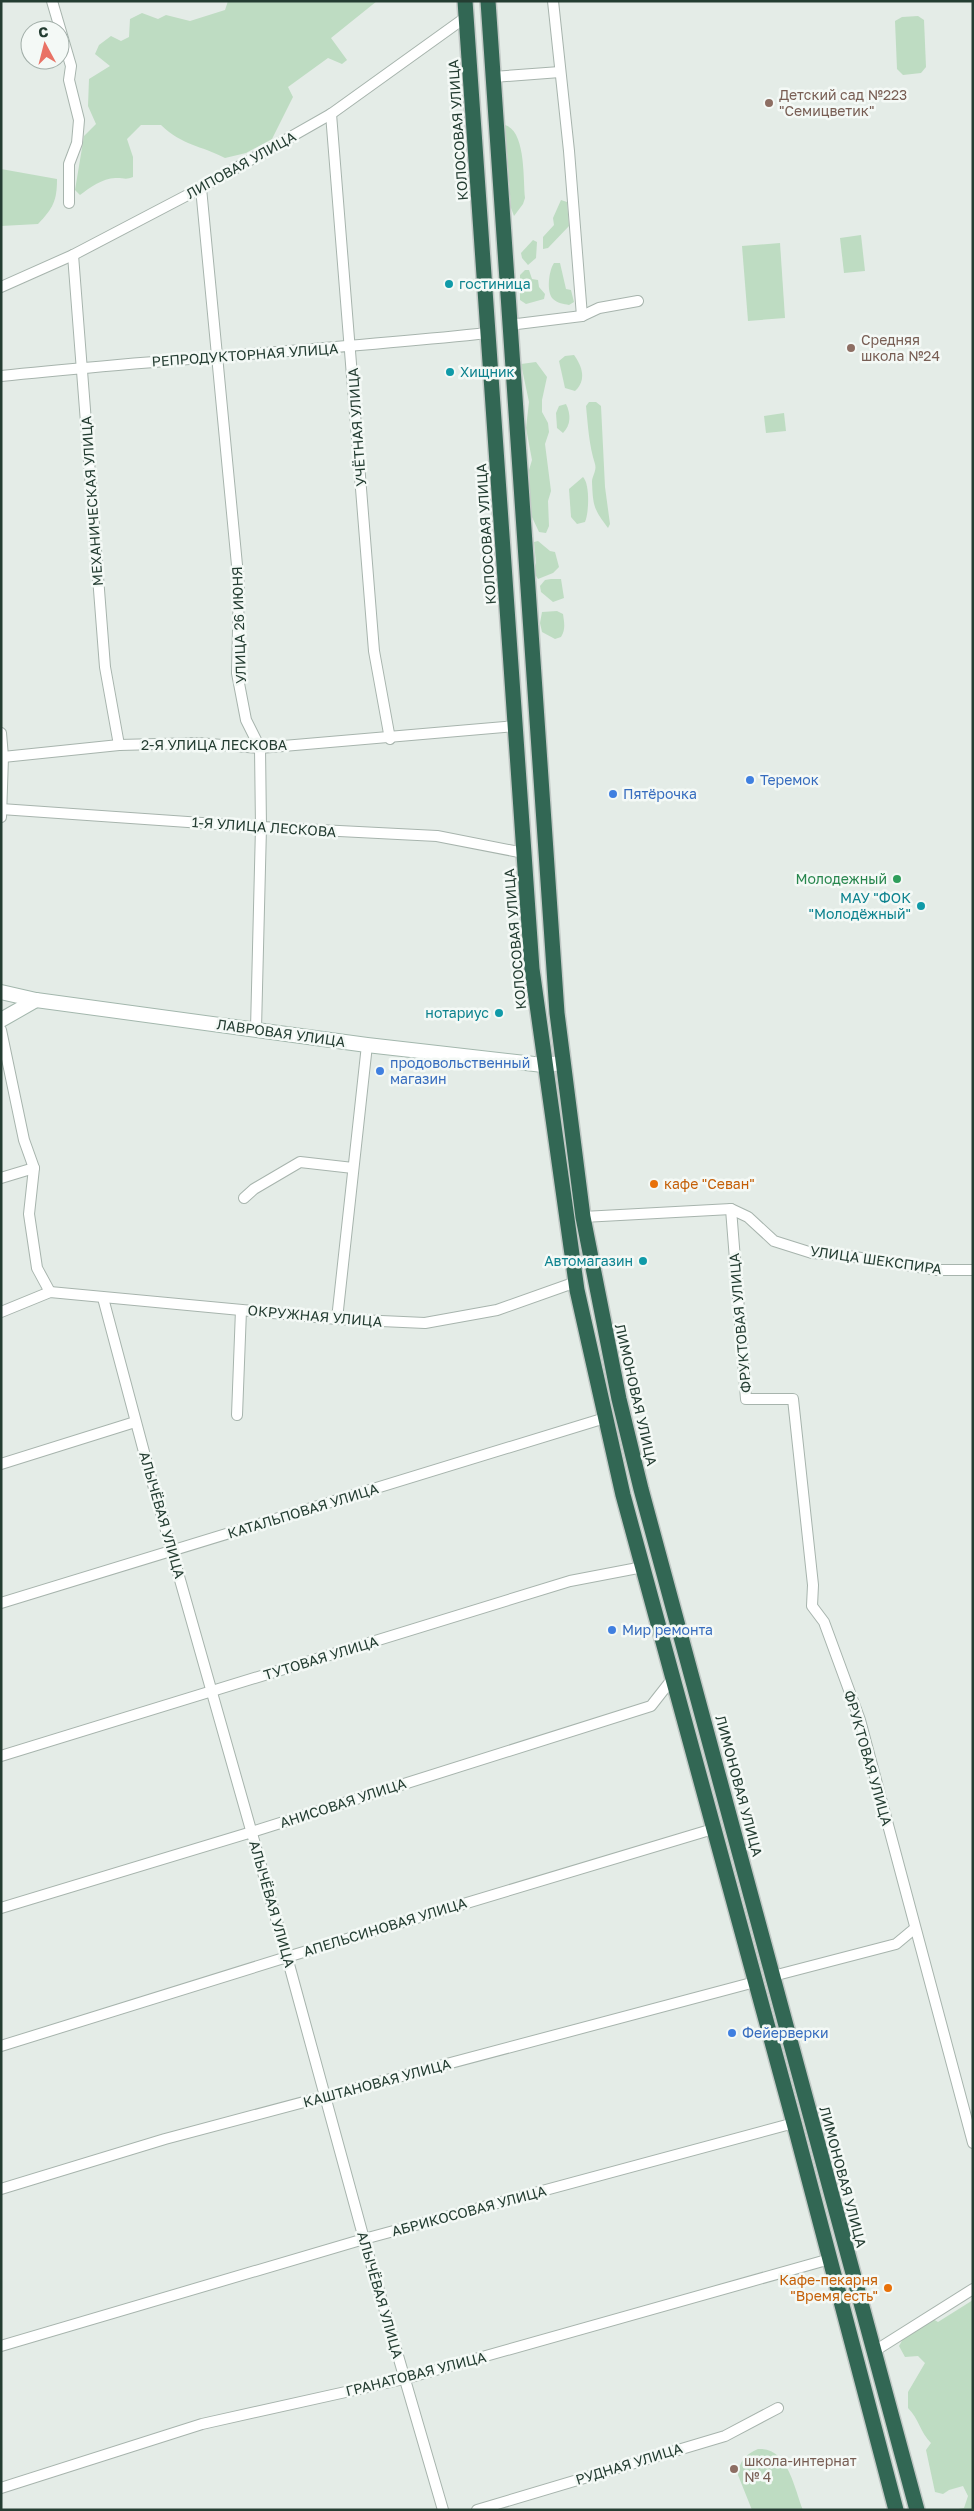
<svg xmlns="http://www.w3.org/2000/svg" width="974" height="2511" font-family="'Golos Text',sans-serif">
	<rect width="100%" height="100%" fill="#e4ece7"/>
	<g fill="#bedcc2">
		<path d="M228,1H377L331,38L347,60L342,64L328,58L288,87L293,97L272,139L246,153L225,158C200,145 183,146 161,125H141L127,139L133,157V177C126,180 124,178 117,178C104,177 89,188 80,195L75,190L84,136L96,124L88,106L89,79L110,66L95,54L99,45L111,36L121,41L129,37L130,19L142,13L158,19L166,15L190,21L225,10Z"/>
		<path d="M918,16L924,20L926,67L921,73L903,75L897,69L895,21L902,17Z"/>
		<path d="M505,125C526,131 523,179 525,198L523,204L514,216L511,208Z"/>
		<path d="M1,169L57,179C57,201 53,208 38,224L1,226Z"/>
		<path d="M561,200L567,202L569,226L548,248L543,249V237L554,225L553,218Z"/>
		<path d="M861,235L865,271L844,273L840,238Z"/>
		<path d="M533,240L537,242L536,258L528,265L522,258L521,253Z"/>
		<path d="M780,243L785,318L748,321L742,246Z"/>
		<path d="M554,263H560L566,289L571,290L574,302L569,305C564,304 557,303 553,299C546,292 549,270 554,263Z"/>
		<path d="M525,270H529L532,279L538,280L539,287L545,294L544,299L526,304L520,300V275Z"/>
		<path d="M574,355C582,366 587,380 575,391L565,388L559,361L565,356Z"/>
		<path d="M536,362L547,377L542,400V412L548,423L549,432L545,444L551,491L548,501L549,526L546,533L539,532L531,515L529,470L532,460L526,428L529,402L521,364Z"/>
		<path d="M589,402H596L601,406L605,487L610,524L608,528C594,509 593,507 592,482C592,476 597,471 595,464C589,445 588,426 586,406Z"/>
		<path d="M566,404C571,414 571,425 563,433L557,428L556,413L559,406Z"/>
		<path d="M784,413L786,431L766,433L764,416Z"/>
		<path d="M583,477C590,484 589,513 585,522L577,524L571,517L569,489Z"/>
		<path d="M538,541L550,551L555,552L559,567L553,573L538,579L533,571L536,563L534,542Z"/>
		<path d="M551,579H561L564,598L553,602L541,592L540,586L545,580Z"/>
		<path d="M557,611L563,614C564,622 566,629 561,637L555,639L542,632L540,623L542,612Z"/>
		<path d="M973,2300V2510H953L964,2508L968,2496L963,2486L949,2490L943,2494L935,2492L926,2450L931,2443C920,2432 919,2419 908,2408V2392L925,2363L918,2356L905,2357L899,2346L907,2332L933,2319L938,2322Z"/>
		<path d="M758,2449C788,2447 794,2488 803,2510H752L738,2475C739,2461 746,2454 758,2449Z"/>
	</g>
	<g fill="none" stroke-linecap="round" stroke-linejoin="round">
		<defs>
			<g id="street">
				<path d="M52,1L71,66L69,80L79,120L77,143L69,164V203"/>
				<path d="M553,1L569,151L582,316"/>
				<path d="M493,77L560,72"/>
				<path d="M331,114L374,651L390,739"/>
				<path d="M201,188L239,586L237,673L246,720L260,748L261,827L256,1029"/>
				<path d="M73,255L105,667L119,745"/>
				<path d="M1,287L73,255L201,188L331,114L466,17"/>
				<path d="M509,325L582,316L599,308L638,301"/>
				<path d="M1,376C163,359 326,350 488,333"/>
				<path d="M1,733L3,757L1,817"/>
				<path d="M3,757L119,745L198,743L260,748L515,726"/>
				<path d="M1,809L261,827L437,836L524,853"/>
				<path d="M1,1030L24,1140L34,1168L29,1214L37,1268L50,1292"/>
				<path d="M1,1178L34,1168"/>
				<path d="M244,1198L254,1189L300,1162L353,1168"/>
				<path d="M731,1209L746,1399H793L813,1585L812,1606L824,1622L860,1720L973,2143"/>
				<path d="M583,1217L731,1209L748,1217L774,1241L812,1253L842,1255L937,1270H973"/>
				<path d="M103,1298L148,1467L287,1957L364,2239L443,2510"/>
				<path d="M1,1312L50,1292L337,1319L425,1323L497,1310L576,1282"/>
				<path d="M337,1319L367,1045"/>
				<path d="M237,1415L241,1310"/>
				<path d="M1,1464L135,1422"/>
				<path d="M1,1603L605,1418"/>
				<path d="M1,1756L570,1581L643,1567"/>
				<path d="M1,1908L255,1831L651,1706L673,1678"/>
				<path d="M773,1976L896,1944L914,1929"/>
				<path d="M1,2046L287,1957L713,1829"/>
				<path d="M1,2189L165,2139L755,1982"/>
				<path d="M1,2346L364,2239L794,2123"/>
				<path d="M873,2352L973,2289"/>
				<path d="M1,2488L202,2424L404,2379L830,2259"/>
				<path d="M477,2510L725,2436L778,2408"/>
			</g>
			<g id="secondary">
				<path d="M1,992L36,1000L367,1045L543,1065L563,1063"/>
				<path d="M1,1020L36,1000"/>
			</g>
			<g id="highway">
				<path d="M465,1L532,969L577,1290L623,1495L794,2123L896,2510"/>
				<path d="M488,1L557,1013L583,1217L619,1399L641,1489L917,2510"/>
			</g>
		</defs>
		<use href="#street" stroke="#a7b4ad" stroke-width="12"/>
		<use href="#secondary" stroke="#a3b7ad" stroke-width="16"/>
		<use href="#highway" stroke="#c2c9c6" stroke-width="18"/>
		<use href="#street" stroke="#fff" stroke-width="10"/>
		<use href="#secondary" stroke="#fff" stroke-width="14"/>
		<use href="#highway" stroke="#326754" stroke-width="15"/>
	</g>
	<g fill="#8d6e63" stroke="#f4f9f6" stroke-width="2">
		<circle cx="769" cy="103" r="5"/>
		<circle cx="851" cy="348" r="5"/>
		<circle cx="734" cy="2469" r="5"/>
	</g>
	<g fill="#0f9aa8" stroke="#f4f9f6" stroke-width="2">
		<circle cx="449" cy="284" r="5"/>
		<circle cx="450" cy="372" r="5"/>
		<circle cx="921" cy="906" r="5"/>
		<circle cx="499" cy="1013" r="5"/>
		<circle cx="643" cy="1261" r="5"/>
	</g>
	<g fill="#3f7fe0" stroke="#f4f9f6" stroke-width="2">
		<circle cx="750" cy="780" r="5"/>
		<circle cx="613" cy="794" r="5"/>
		<circle cx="380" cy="1071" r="5"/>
		<circle cx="612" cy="1630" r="5"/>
		<circle cx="732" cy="2033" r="5"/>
	</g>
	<circle fill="#2e9e5b" stroke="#f4f9f6" stroke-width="2" cx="897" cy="879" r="5"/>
	<g fill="#e8710a" stroke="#f4f9f6" stroke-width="2">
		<circle cx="654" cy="1184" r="5"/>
		<circle cx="888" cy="2288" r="5"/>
	</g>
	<g text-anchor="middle" stroke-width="5" stroke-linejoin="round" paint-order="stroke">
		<g font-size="14" fill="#785e54" stroke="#f4f9f6" text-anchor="start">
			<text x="779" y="100">Детский сад №223<tspan x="779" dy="16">"Семицветик"</tspan></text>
			<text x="861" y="345">Средняя<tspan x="861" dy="16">школа №24</tspan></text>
			<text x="744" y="2466">школа-интернат<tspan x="744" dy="16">№ 4</tspan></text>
		</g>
		<g font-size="14" fill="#243d32" stroke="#f4f9f6">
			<text transform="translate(458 130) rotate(-94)" y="5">КОЛОСОВАЯ УЛИЦА</text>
			<text transform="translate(241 165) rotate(-29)" y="5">ЛИПОВАЯ УЛИЦА</text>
			<text transform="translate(245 355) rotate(-4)" y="5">РЕПРОДУКТОРНАЯ УЛИЦА</text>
			<text transform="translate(357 427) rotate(-94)" y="5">УЧЁТНАЯ УЛИЦА</text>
			<text transform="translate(92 501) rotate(-94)" y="5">МЕХАНИЧЕСКАЯ УЛИЦА</text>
			<text transform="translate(486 534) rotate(-94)" y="5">КОЛОСОВАЯ УЛИЦА</text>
			<text transform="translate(239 625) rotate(-92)" y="5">УЛИЦА 26 ИЮНЯ</text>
			<text x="214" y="750">2-Я УЛИЦА ЛЕСКОВА</text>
			<text transform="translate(264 827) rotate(4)" y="5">1-Я УЛИЦА ЛЕСКОВА</text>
			<text transform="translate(515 939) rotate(-95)" y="5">КОЛОСОВАЯ УЛИЦА</text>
			<text transform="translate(281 1033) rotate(8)" y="5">ЛАВРОВАЯ УЛИЦА</text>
			<text transform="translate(876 1260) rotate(8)" y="5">УЛИЦА ШЕКСПИРА</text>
			<text transform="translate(315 1316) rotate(5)" y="5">ОКРУЖНАЯ УЛИЦА</text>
			<text transform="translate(740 1323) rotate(-95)" y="5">ФРУКТОВАЯ УЛИЦА</text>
			<text transform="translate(636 1395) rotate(77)" y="5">ЛИМОНОВАЯ УЛИЦА</text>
			<text transform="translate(303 1511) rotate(-17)" y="5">КАТАЛЬПОВАЯ УЛИЦА</text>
			<text transform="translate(162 1515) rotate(74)" y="5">АЛЫЧЁВАЯ УЛИЦА</text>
			<text transform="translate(321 1658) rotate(-17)" y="5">ТУТОВАЯ УЛИЦА</text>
			<text transform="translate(868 1758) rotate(74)" y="5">ФРУКТОВАЯ УЛИЦА</text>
			<text transform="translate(739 1786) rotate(75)" y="5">ЛИМОНОВАЯ УЛИЦА</text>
			<text transform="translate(343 1803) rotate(-18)" y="5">АНИСОВАЯ УЛИЦА</text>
			<text transform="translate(272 1904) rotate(74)" y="5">АЛЫЧЁВАЯ УЛИЦА</text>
			<text transform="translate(385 1927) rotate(-17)" y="5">АПЕЛЬСИНОВАЯ УЛИЦА</text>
			<text transform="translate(377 2083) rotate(-15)" y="5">КАШТАНОВАЯ УЛИЦА</text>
			<text transform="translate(843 2177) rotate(75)" y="5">ЛИМОНОВАЯ УЛИЦА</text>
			<text transform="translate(469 2211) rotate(-15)" y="5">АБРИКОСОВАЯ УЛИЦА</text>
			<text transform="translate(380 2295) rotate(74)" y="5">АЛЫЧЁВАЯ УЛИЦА</text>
			<text transform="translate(416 2374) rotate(-14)" y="5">ГРАНАТОВАЯ УЛИЦА</text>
			<text transform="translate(629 2464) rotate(-17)" y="5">РУДНАЯ УЛИЦА</text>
		</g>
		<g font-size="14" fill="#0d838f" stroke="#f4f9f6" text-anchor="end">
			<text x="459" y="289" text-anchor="start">гостиница</text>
			<text x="460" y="377" text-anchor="start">Хищник</text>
			<text x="911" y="903">МАУ "ФОК<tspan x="911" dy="16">"Молодёжный"</tspan></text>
			<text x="489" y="1018">нотариус</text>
			<text x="633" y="1266">Автомагазин</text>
		</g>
		<g font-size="14" fill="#366cbe" stroke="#f4f9f6" text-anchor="start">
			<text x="760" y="785">Теремок</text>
			<text x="623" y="799">Пятёрочка</text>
			<text x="390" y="1068">продовольственный<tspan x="390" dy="16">магазин</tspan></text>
			<text x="622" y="1635">Мир ремонта</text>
			<text x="742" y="2038">Фейерверки</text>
		</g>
		<g font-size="14" fill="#27864d" stroke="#f4f9f6" text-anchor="end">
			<text x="887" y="884">Молодежный</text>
		</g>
		<g font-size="14" fill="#c56008" stroke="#f4f9f6" text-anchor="start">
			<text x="664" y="1189">кафе "Севан"</text>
			<text x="878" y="2285" text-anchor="end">Кафе-пекарня<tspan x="878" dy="16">"Время есть"</tspan></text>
		</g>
	</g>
	<rect width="974" height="2511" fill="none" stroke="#243d32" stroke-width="5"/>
	<g transform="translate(45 45) rotate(353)"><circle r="24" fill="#f4f9f6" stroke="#a1aea8"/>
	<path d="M0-4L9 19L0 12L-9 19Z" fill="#e97265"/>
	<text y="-8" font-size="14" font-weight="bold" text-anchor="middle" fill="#243d32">С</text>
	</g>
</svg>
